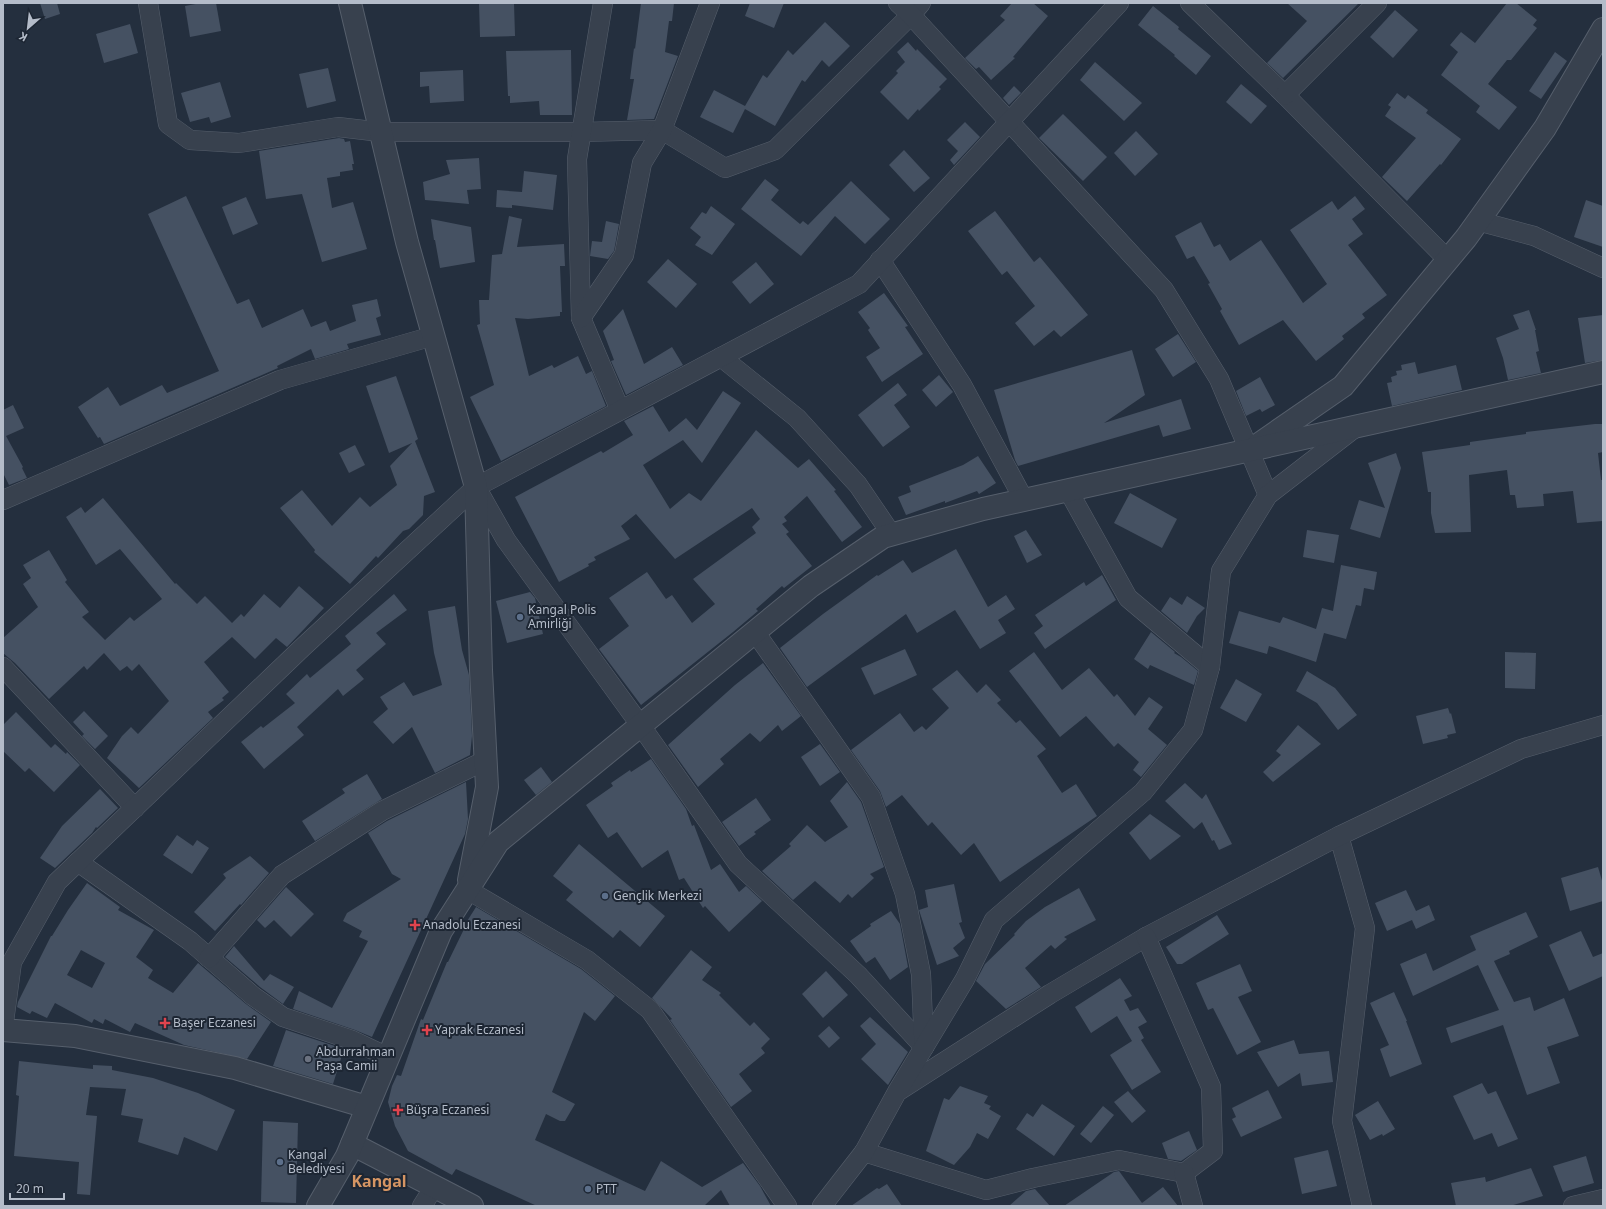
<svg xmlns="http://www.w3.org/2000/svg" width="1606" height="1209" font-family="'Noto Sans',sans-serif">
	<rect width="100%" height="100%" fill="#242f3e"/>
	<g fill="#455162" fill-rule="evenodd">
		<path d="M40,3H57L60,14L45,19Z"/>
		<path d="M201,3H216L221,31L190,37L185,6Z"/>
		<path d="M479,3H514L515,36L480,37Z"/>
		<path d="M641,3H674L672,21H669L665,52L678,56L654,119L627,120L634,79H630L634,48L635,49Z"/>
		<path d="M750,3H784L774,28L745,16Z"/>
		<path d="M1012,3H1033L1048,16L1013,57L1015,58L991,80L979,67L976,69L965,58L1005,20L1000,16Z"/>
		<path d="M1287,3H1359L1283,78L1267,63L1307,21Z"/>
		<path d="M1507,3H1516L1537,20L1533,25L1537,28L1511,60H1507L1488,84L1517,107L1499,130L1476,112L1480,106L1441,75L1458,52L1450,45L1461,32L1475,43Z"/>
		<path d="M1153,6L1179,27L1178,29L1211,56L1196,75L1174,56L1175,55L1138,25Z"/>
		<path d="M1395,10L1418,30L1393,58L1370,37Z"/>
		<path d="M825,22L850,46L829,67L822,60L805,82L802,80L775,126L745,109L733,133L700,117L714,90L745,106L763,75L767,78L788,50L793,55Z"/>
		<path d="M130,24L138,53L104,63L96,34Z"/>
		<path d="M908,42L916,51L917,49L947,79L939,87L941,89L919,111L918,109L908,120L880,92L898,73L896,71L905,62L897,52Z"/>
		<path d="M571,50L572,115H540L539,101L510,103V96H508L506,51Z"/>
		<path d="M1555,52L1567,61L1541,99L1529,91Z"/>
		<path d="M1095,62L1142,103L1124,121L1080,80Z"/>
		<path d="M328,68L336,101L307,108L299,74Z"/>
		<path d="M463,70L464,101L430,103L429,86L420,87V72Z"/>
		<path d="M220,82L231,117L211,123L209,117L190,122L181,93Z"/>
		<path d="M1241,84L1267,106L1251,124L1226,102Z"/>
		<path d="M1014,86L1021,93L1009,105L1003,98Z"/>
		<path d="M1397,93L1405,99L1408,95L1428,110L1426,113L1461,139L1441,165L1440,164L1407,201L1382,177L1416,138L1385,116L1391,107L1388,105Z"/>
		<path d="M1063,114L1107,157L1083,181L1039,138Z"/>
		<path d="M965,122L980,137L954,165L950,160L958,151L947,140Z"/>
		<path d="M1136,131L1158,154L1135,176L1114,153Z"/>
		<path d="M339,138L344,139L345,142L350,141L354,164H352L353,170L340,172V176L327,178L332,208L353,202L367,249L322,262L302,194L266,199L259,151Z"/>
		<path d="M904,150L930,178L914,192L889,165Z"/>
		<path d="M479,158L481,189L467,190L469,204L425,200L423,182L450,174L446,160Z"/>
		<path d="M524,171L557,175L553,210L512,205V208L496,207L497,190L522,192Z"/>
		<path d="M765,179L779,190L771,200L800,224L803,221L808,225L851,181L890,219L865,244L835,216L801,256L741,209Z"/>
		<path d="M186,196L237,304L249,299L262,328L303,309L311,327L326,321L330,331L356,321L352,305L377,299L381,316L376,318L381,335L347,344L349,349L315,359L311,349L277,366L278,368L104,444L100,437L98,438L78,407L108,387L120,406L162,385L167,393L219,371L148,214Z"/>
		<path d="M1355,196L1365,209L1352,219L1363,234L1348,245L1387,295L1362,314L1365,318L1342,336L1344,339L1316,361L1283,320L1239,345L1220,311L1222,309L1208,284L1210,283L1194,256L1187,259L1175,236L1201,222L1214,247L1220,244L1230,261L1261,240L1303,303L1327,284L1290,230L1332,201L1338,210Z"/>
		<path d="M246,197L258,224L233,235L222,207Z"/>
		<path d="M1586,200L1603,206V247L1574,237Z"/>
		<path d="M711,206L735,224L712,255L695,245L701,237L690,228L702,212L706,214Z"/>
		<path d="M995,211L1034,262L1040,257L1088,315L1061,337L1054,330L1034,346L1015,323L1035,306L1007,271L1002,275L968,231Z"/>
		<path d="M509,216L522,219L517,247L564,244L565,266H560L562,312H560V316L528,319L515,318L529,376L552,365L554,368L578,356L586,374L592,371L606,406L501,461L470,397L494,385L477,325L480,324L479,300H489L492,255L502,254Z"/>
		<path d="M431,219L471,227L475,262L440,268L435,240H434Z"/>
		<path d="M606,221L619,224L614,251L608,259L590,256L592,241L602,242Z"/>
		<path d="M668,259L697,284L676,308L647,282Z"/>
		<path d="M756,262L774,284L750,304L732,282Z"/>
		<path d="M884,293L908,326L905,327L923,354L882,382L866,357L880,348L868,330L870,328L858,312Z"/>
		<path d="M623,309L644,364L672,347L683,365L626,395L611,361L614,360L603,331Z"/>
		<path d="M1529,310L1536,330H1535L1539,351L1536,352L1541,373L1508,380L1503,358L1496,338L1519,329L1513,315Z"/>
		<path d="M1603,315V360L1585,363L1578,318Z"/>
		<path d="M1178,334L1196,362L1173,377L1155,349Z"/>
		<path d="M1132,350L1145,395L1104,423L1181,399L1191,429L1163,437L1159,425L1018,466L1015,460L994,390Z"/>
		<path d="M1415,362L1418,374L1456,365L1462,390L1392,406L1387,383L1392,382L1391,377L1397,375L1396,371L1402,370L1401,365Z"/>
		<path d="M939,375L953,392L936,407L922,390Z"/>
		<path d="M396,376L418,439L415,441L435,492L424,496L423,515L409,529L403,531L378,558L376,556L350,584L314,552L315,550L280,508L302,490L332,526L360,497L370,507L397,485L390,466L412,443L389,453L366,386Z"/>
		<path d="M1260,377L1275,405L1262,412L1260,409L1246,416L1236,391Z"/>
		<path d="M898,383L907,395L894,405L910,427L883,447L858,415Z"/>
		<path d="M723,391L741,403L702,463L683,440L643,465L670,509L689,493L701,501L756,430L798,468L809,459L836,490L834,491L862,527L842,542L807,496L784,517L787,521L782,524L789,532L786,534L812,566L784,588L782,586L756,609L758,611L733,632L641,705L599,649L629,626L609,598L647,572L666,599L672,595L692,623L715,604L693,579L756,533L752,527L760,519L752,508L675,559L636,514L621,526L630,539L594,557L596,560L588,564L589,566L559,582L515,497L601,451L603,453L633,435L624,421L653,406L669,432L686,418L697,430Z"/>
		<path d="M13,405L24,428L6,436L23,467L22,468L27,478L9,485L3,473V410Z"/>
		<path d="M1595,424H1603V452L1598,453L1601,480H1603V521L1577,523L1573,491L1543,494L1544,506L1517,508L1515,495H1510L1507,470L1469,475L1471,532L1435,533L1431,513V492H1428L1422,452L1470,445V442L1526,434V432Z"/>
		<path d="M355,445L365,465L349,473L339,453Z"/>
		<path d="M1396,453L1401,468L1380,538L1350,529L1359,500L1385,508L1368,463Z"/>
		<path d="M978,456L996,483L979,494L977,491L945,503V501L906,515L898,497L911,492L909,486L963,465Z"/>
		<path d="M1130,493L1177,519L1162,548L1114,523Z"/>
		<path d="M103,498L175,584L176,583L197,604L205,596L232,623L241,614L244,617L264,594L280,608L299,586L324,608L287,647L276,638L255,659L232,637L204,662L229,692L222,698L224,700L208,712L213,718L139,788L107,758L122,736L131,727L138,734L169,701L139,664L132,671L127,666L120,671L104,653L87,670L84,666L49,699L15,663L3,653V638L38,607L23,584L31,578L23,565L49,550L67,580L65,582L89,612L82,617L105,640L130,617L134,621L162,599L120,549L96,565L66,517L81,507L85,513Z"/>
		<path d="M1026,530L1042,555L1027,563L1014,536Z"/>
		<path d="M1307,530L1339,535L1334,563L1303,557Z"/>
		<path d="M956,549L988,607L1006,595L1015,609L998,620L1006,633L980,649L955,610L917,633L906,614L807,687L780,648L823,614L877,575L878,576L903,560L912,573Z"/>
		<path d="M1341,565L1377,572L1374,590L1364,588L1361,606L1356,605L1346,639L1324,633L1316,662L1269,646L1267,654L1229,643L1239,611L1280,623L1283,617L1316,629L1322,608L1333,611Z"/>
		<path d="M1102,575L1116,600L1045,649L1034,633L1043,626L1035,615L1084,582L1086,586Z"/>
		<path d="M530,592L535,598L543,634L507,643L496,601Z"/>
		<path d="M394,594L407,610L376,633L386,644L356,670L364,679L343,696L338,689L297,727L304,735L264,769L241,742L261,726L263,728L295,703L286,694L307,674L310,678L351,644L345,636Z"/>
		<path d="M1187,596L1205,608L1197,616L1187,633L1161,611L1170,597L1182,605Z"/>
		<path d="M455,606L462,650L469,675L472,736L470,755L435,773L412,727L393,744L373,722L388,709L380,697L404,682L413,696L442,685L434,653L428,611Z"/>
		<path d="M1151,632L1175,652L1174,653L1181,657L1198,671L1194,685L1150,665L1148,669L1134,659Z"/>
		<path d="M905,649L917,675L874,695L861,668Z"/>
		<path d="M1034,652L1062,690L1089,668L1114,697L1117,694L1135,716L1149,697L1163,707L1148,729L1167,745L1141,777L1133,770L1139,762L1118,743L1114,747L1086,716L1060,737L1009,671Z"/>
		<path d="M1505,652L1536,653L1535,689L1505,688Z"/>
		<path d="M763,663L801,716L782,731L778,725L760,742L750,733L720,759L724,764L698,787L668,745L735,685Z"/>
		<path d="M957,670L977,693L986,684L1001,700L997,703L1016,723L1020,720L1046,749L1037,756L1062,793L1076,784L1097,816L1000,882L974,843L961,855L932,822L928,826L902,795L886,807L880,791L851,750L900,713L914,732L922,726L926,730L949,708L932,689Z"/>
		<path d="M1307,671L1335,688L1357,715L1338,730L1317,703L1296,691Z"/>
		<path d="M1236,679L1262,694L1246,722L1220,708Z"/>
		<path d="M1448,708L1450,714L1451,713L1456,733L1447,735L1448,738L1423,744L1416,716Z"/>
		<path d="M84,711L108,736L95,749L82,736L84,734L73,722Z"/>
		<path d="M16,712L51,748L55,744L66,754L67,752L80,765L54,792L29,768L25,772L3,751V725Z"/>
		<path d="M1298,725L1321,744L1273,782L1263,772L1281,755L1276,751Z"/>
		<path d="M820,744L840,772L820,786L801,757Z"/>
		<path d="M651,759L686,809L692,826L694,825L711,870L720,864L739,892L746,886L762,901L729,932L705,906L703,908L684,878L679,880L668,850L642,868L617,832L608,838L586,805L613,786L611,783L630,770L631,772Z"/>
		<path d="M541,767L552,782L536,795L524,780Z"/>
		<path d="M367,774L382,799L315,841L302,821L345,793L342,789Z"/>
		<path d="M466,782L468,819L465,834L372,1037L355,1030L293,1009L299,991L332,1008L368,941L359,937L362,931L343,921L347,913L401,879L392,874L368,833L387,821Z"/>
		<path d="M847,782L861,802L884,867L870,874L874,878L852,898L848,894L840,903L815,881L793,900L762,871L791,846L789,844L807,825L825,842L848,827L830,801Z"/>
		<path d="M1185,783L1202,799L1206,794L1232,844L1219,850L1214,840L1212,841L1202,822L1194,829L1165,801Z"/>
		<path d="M100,789L118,808L97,828L96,827L92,833L55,868L40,858L62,826Z"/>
		<path d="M756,798L771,820L754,832L756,834L739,846L722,822Z"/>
		<path d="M1150,814L1181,836L1150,860L1129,833Z"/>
		<path d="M177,835L193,846L197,840L209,848L192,874L163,855Z"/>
		<path d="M579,844L665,916L640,947L620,930L613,938L566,900L573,892L553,876Z"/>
		<path d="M250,856L269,873L241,905L240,904L215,931L194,912L226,878L223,874Z"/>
		<path d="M1598,867L1603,884V901L1570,911L1561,878Z"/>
		<path d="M87,883L120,907L118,910L154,930L136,957L153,970L148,978L173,993L198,963L246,1004L271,1022L247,1059L184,1045L135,1023L130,1032L105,1019L103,1024L94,1019L92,1023L55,1003L47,1018L32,1011L30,1014L17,1007L18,1002L51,936H52L68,910ZM81,950L105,963L92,988L67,975Z"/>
		<path d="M954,884L962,922L959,923L965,938L953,948L959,956L937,965L919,910L928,907L925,890Z"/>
		<path d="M286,887L314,914L291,937L274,920L265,928L257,920Z"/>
		<path d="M1079,888L1096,920L1064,937L1067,939L1055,949L1051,945L1025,968L1041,987L1006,1009L976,981L985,964L1015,935L1014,934L1026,921L1045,907Z"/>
		<path d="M1406,890L1416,911L1429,905L1435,920L1416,929L1412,920L1387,931L1375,903Z"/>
		<path d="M476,907L581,969L615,996L595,1021L584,1012L552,1092L575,1104L565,1121H560L546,1114L535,1140L645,1191L661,1161L702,1187L743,1163L760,1186L771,1206H730L721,1190L704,1206H537L456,1169L452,1175L408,1151L395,1126L388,1102L392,1086L397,1075L401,1076L421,1019L423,1020L447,962H448L465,927L464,926Z"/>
		<path d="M891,911L900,924L908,967L890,980L875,957L866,963L850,941L871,926L870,924Z"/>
		<path d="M1526,912L1538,937L1509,951L1510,954L1494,961L1514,1002L1530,997L1534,1011L1564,998L1579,1036L1547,1047L1560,1083L1527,1095L1503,1025L1451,1043L1446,1028L1499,1010L1478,965L1413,996L1400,964L1426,953L1433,971L1476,950L1470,936Z"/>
		<path d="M1217,915L1229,934L1182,964H1177L1166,947Z"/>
		<path d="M1581,931L1593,957L1603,953V976L1569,991L1549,945Z"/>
		<path d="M234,946L264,981L270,974L294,987L283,1004L260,987L225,957Z"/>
		<path d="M691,950L712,967L702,980L721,993L719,995L750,1026L754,1022L770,1039L761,1048L765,1053L739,1074L752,1091L731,1107L670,1020L672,1019L652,998Z"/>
		<path d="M1240,964L1252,991L1238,997L1261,1042L1237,1055L1213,1008L1208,1010L1196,983Z"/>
		<path d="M826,971L848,995L823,1018L802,994Z"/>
		<path d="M1120,978L1132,996L1124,1000L1130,1011L1138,1008L1147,1022L1138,1027L1144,1038L1141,1040L1161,1072L1132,1090L1110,1055L1132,1041L1117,1016L1091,1033L1075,1007Z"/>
		<path d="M1394,992L1407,1021H1406L1422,1064L1390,1077L1380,1049L1389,1045L1370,1003Z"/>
		<path d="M870,1017L908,1052L888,1085L861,1059L876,1044L860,1026Z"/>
		<path d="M829,1026L840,1038L829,1048L818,1036Z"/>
		<path d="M286,1030L344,1049L333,1084L273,1066Z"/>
		<path d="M1294,1040L1299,1054L1329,1051L1333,1082L1302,1086L1300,1073L1278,1087L1257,1052Z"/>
		<path d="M19,1061L93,1069V1065L112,1066V1070L153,1078L198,1093L235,1110L217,1151L184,1137L178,1155L138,1142L143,1119L121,1115L126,1089L90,1087L86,1115L97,1116L90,1195L77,1194L79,1162L14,1156L19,1096L16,1095Z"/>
		<path d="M1482,1083L1488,1094L1496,1091L1518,1139L1498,1147L1492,1133L1474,1140L1453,1096Z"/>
		<path d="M960,1086L988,1096L984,1103L991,1106L989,1109L1001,1116L988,1139L977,1133L970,1147L954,1165L926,1151L944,1098L949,1100Z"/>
		<path d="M1268,1090L1282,1118L1241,1137L1232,1119L1236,1117L1232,1108Z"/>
		<path d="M1128,1091L1146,1111L1132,1123L1114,1102Z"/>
		<path d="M1378,1101L1395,1129L1383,1136L1382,1134L1370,1140L1355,1115Z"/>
		<path d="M1042,1104L1075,1126L1054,1156L1016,1129L1027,1113L1033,1117Z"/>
		<path d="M1103,1106L1114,1115L1091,1143L1080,1134Z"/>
		<path d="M263,1121L298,1123L296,1203L261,1202Z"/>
		<path d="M1189,1131L1197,1150L1181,1161L1168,1159L1162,1143Z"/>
		<path d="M1328,1150L1337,1186L1302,1194L1294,1158Z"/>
		<path d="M1586,1156L1594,1183L1563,1192L1553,1166Z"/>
		<path d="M1531,1168L1543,1196L1510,1206H1456L1451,1183L1485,1177L1486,1182Z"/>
		<path d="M1119,1171L1142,1203L1163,1187L1178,1206H1064L1114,1172Z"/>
		<path d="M887,1184L902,1206H851L877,1188L879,1189Z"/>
		<path d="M1035,1189L1050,1206H1009L1026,1191Z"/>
	</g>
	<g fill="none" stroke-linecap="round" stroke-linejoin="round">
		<defs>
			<g id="minor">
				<path d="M148,3L168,124L190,140L239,143L338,127L381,132H581L662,130L725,168L775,150L911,15L921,3"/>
				<path d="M603,3L577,159L581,318L620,410"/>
				<path d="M898,3L911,15L1164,290L1219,379L1268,495"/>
				<path d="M1190,3L1285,95L1448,260"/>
				<path d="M1285,95L1377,3"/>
				<path d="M1478,221L1534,236L1603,268"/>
				<path d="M880,260L962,385L1024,500"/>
				<path d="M581,318L624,255L642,163L662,130L710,3"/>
				<path d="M721,357L797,418L858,485L892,535"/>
				<path d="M476,487L506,540L641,726L738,864L858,975L924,1047"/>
				<path d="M1068,490L1128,598L1210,667"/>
				<path d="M3,500L280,380L433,336"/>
				<path d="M755,632L871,797L905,894L921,974L924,1047"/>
				<path d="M3,667L135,808"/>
				<path d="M1339,836L1365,928L1342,1121L1362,1206"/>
				<path d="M78,862L190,941L253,996L283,1017L352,1040L388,1057"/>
				<path d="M468,890L587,960L650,1010L787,1206"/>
				<path d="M209,958L282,875L382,811L486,760"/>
				<path d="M3,1029L12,962L57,882L303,647L476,487L859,284L1119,3"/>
				<path d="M900,1090L1050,994L1146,937L1339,836L1521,749L1603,725"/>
				<path d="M864,1152L986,1190L1033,1178L1119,1160L1184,1173L1213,1151L1211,1087L1146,937"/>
				<path d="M1184,1173L1193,1206"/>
				<path d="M422,1206L434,1187"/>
				<path d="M822,1206L864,1152L897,1092L965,979L994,920L1143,792L1193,730L1210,667L1221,571L1268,495L1356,427"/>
				<path d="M1573,1206L1603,1199"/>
			</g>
			<g id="tertiary">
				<path d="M350,3L407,242L476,487L481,670L487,787L469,880"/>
				<path d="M1259,444L1343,386L1466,238L1545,128L1603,29"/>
				<path d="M3,1030L75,1036L235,1068L367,1107"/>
				<path d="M352,1144L472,1206"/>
				<path d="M318,1206L347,1156L441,931L498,842L811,586L883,537L983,509L1603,372"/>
			</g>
		</defs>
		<use href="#minor" stroke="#565f6c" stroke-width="20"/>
		<use href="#tertiary" stroke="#565f6c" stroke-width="24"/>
		<use href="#minor" stroke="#38414e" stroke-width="19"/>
		<use href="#tertiary" stroke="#38414e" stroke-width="22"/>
	</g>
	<g fill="#5c6f8a" stroke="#1d2633" stroke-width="1.5">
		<circle cx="520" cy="617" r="4"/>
		<circle cx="605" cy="896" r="4"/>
		<circle cx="280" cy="1162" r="4"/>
		<circle cx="588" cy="1189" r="4"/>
	</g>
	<g fill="#e0444e" stroke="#1d2633" stroke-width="1.5">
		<path d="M413 919h4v4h4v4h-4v4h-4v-4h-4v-4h4z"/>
		<path d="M163 1017h4v4h4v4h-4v4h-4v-4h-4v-4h4z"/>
		<path d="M425 1024h4v4h4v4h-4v4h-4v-4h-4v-4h4z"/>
		<path d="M396 1104h4v4h4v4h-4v4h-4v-4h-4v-4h4z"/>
	</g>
	<circle fill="#6b7280" stroke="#1d2633" stroke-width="1.5" cx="308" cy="1059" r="4"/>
	<g text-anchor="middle" stroke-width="4" stroke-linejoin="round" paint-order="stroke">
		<g font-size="12" fill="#b4bcc9" stroke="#1d2633" text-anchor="start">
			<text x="528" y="614">Kangal Polis<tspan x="528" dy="14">Amirliği</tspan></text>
			<text x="613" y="900">Gençlik Merkezi</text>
			<text x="423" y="929">Anadolu Eczanesi</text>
			<text x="173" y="1027">Başer Eczanesi</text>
			<text x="435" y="1034">Yaprak Eczanesi</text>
			<text x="316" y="1056">Abdurrahman<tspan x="316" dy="14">Paşa Camii</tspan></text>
			<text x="406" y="1114">Büşra Eczanesi</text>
			<text x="288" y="1159">Kangal<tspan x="288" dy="14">Belediyesi</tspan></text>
			<text x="596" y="1193">PTT</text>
		</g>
		<g font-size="16" font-weight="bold" fill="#d59563" stroke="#1d2633">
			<text x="379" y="1187">Kangal</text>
		</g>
	</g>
	<rect width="1606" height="1209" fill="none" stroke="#b4bcc9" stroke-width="8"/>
	<g transform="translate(28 28) rotate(208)" stroke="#1d2633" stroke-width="3" paint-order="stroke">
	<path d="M0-3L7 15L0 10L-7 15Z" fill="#b4bcc9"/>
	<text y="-6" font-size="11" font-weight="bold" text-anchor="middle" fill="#b4bcc9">K</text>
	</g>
	<path d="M10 1193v6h54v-6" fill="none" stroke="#b4bcc9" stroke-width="2"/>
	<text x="16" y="1193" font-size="12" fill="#b4bcc9" stroke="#1d2633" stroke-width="3" paint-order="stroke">20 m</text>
</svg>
